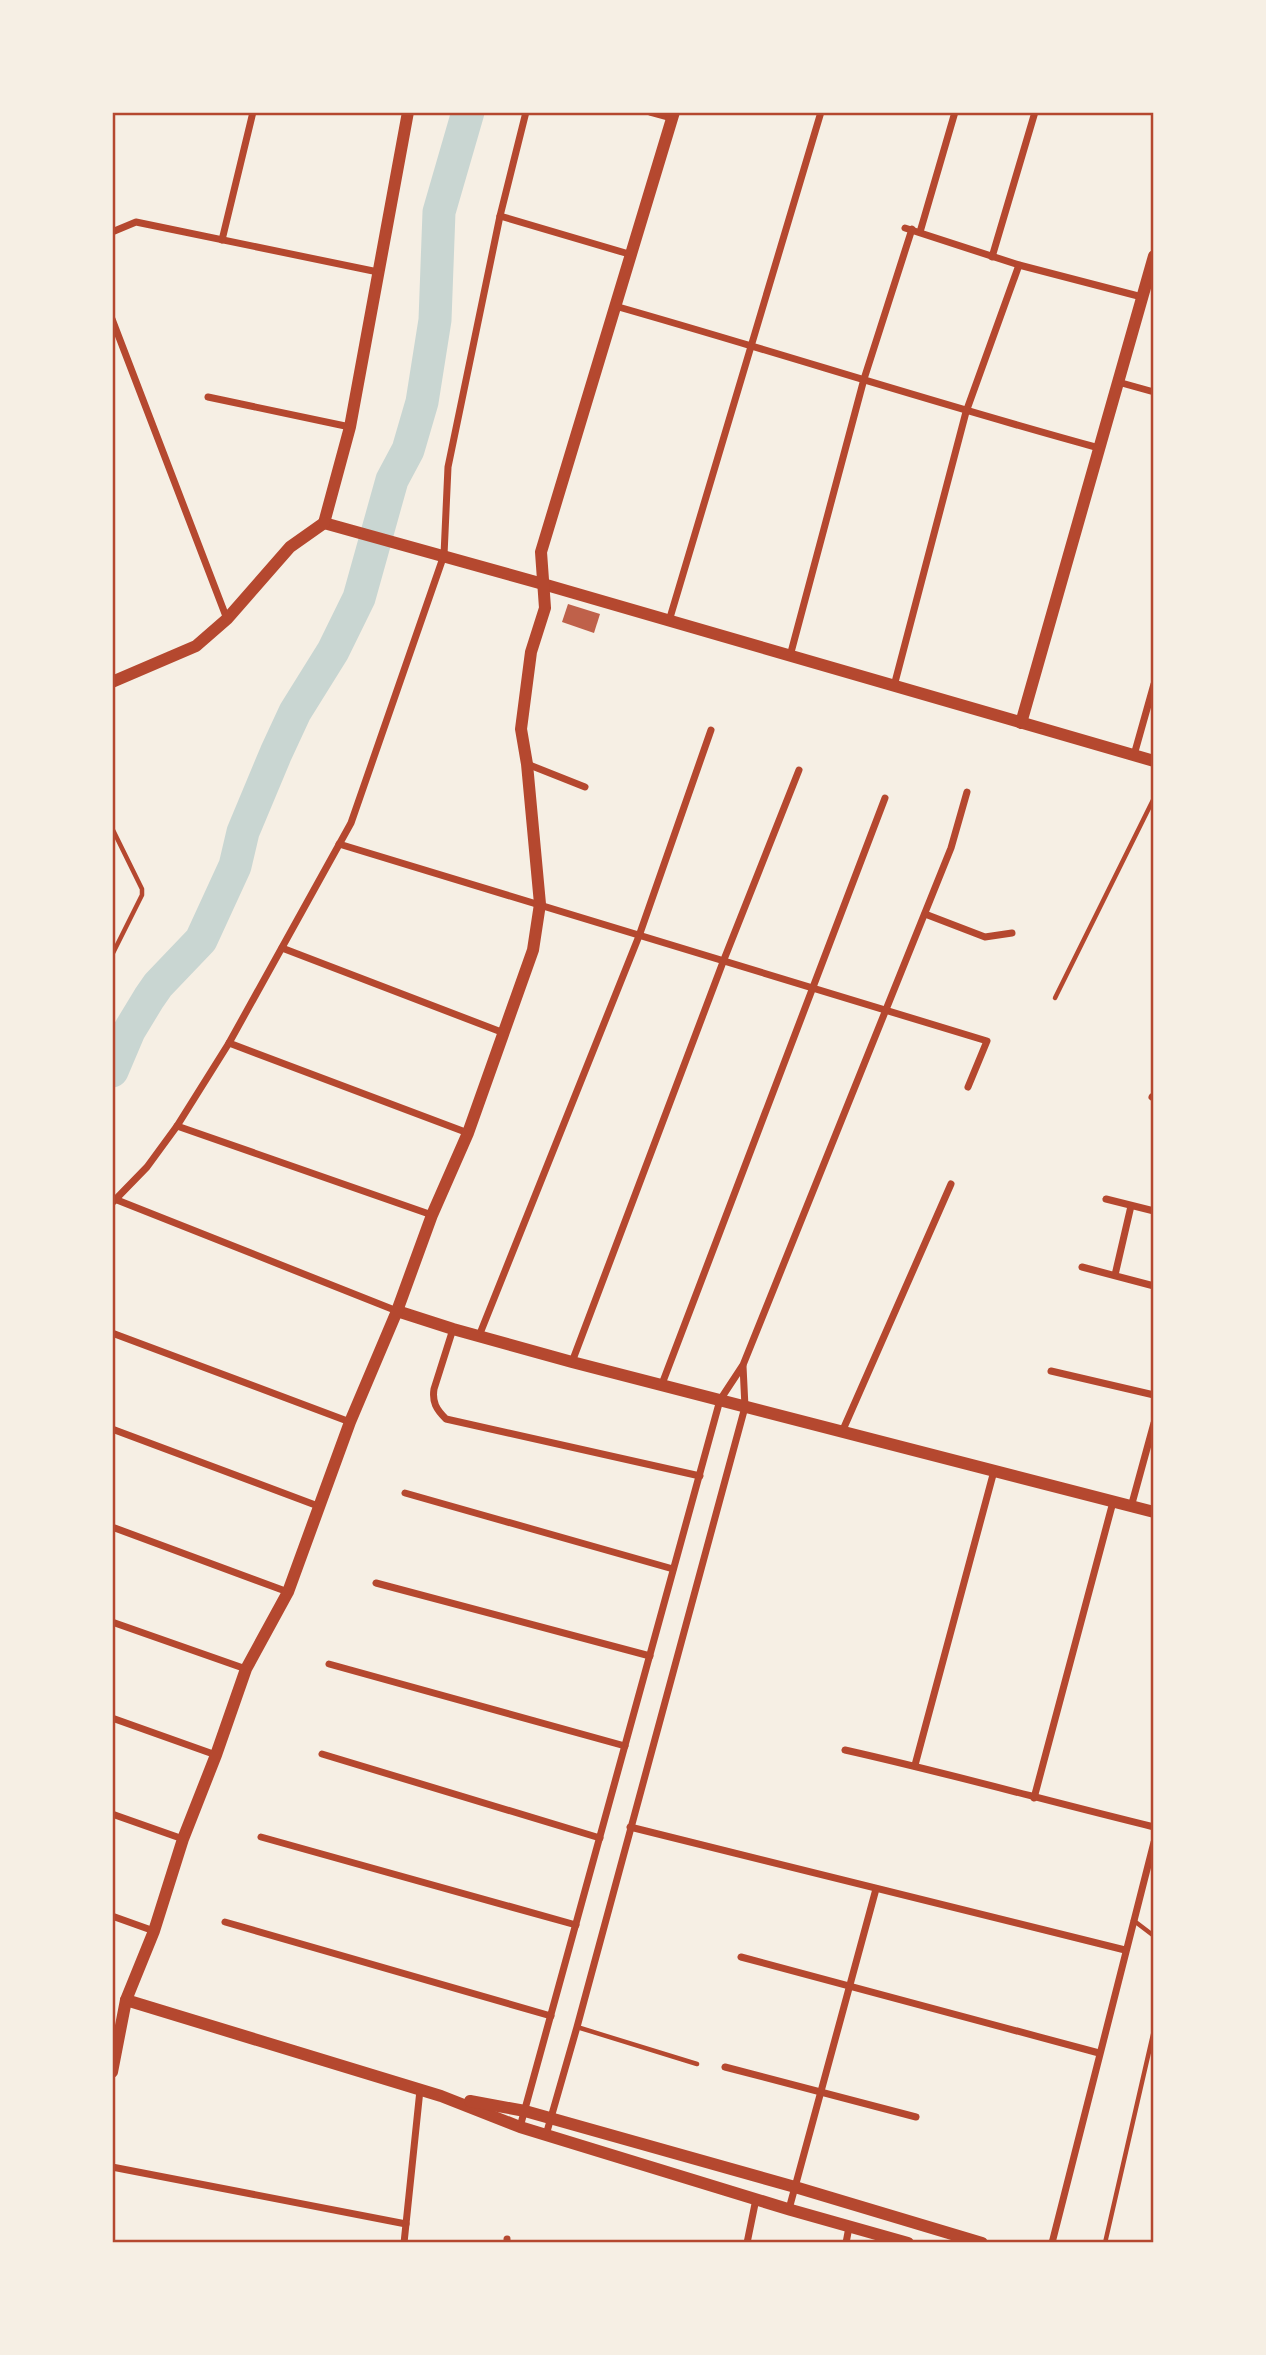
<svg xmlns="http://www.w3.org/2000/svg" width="1266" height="2355" font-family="Manrope,sans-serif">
	<rect width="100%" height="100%" fill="#f6efe4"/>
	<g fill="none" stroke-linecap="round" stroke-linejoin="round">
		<path stroke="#c9d6d2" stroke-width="33" d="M112,1071L129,1031L149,998L158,985L201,940L235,866L243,832L276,753L295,712L333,651L359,598L392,480L408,450L422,402L435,320L439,212L468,112"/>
	</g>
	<path fill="#bf614a" d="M568,604L600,614L594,633L562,622Z"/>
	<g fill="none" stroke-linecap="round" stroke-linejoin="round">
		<g stroke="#b5482f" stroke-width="4.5">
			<path d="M112,828L142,889V895L112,955"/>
			<path d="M1055,998L1154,798"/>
			<path d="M1133,1920L1154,1936"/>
			<path d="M577,2027L697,2064"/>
			<path d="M1105,2243L1154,2030"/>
		</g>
		<g stroke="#b5482f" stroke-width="7">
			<path d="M650,112L672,118"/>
			<path d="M500,216L629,254"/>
			<path d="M905,228L1019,265L1142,297"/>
			<path d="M112,232L136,222L378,272"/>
			<path d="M920,232L955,112"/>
			<path d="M222,240L253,112"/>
			<path d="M992,257L1035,112"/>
			<path d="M615,306C777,352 937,404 1099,448"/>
			<path d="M112,319L227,619"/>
			<path d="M1118,382L1154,392"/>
			<path d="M208,397L350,427"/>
			<path d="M669,621L821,112"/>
			<path d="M790,656L864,379L912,229"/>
			<path d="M894,686L966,412L1019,265"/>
			<path d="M1134,755L1154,684"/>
			<path d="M527,764L585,787"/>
			<path d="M339,844L987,1041L968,1087"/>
			<path d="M925,914L985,937L1012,933"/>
			<path d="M282,948L504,1033"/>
			<path d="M229,1043L468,1133"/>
			<path d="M1152,1097L1154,1098"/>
			<path d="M177,1126L432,1215"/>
			<path d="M1106,1199L1154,1211"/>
			<path d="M117,1200L397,1311"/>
			<path d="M112,1203L147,1167L177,1126L229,1043L351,823L444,555L448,467L500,216L526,112"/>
			<path d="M1082,1267L1154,1286"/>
			<path d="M1115,1275L1131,1206"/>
			<path d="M453,1329L434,1389C432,1402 436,1409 446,1419L700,1476"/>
			<path d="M112,1333L350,1422"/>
			<path d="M479,1336L639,936L711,730"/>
			<path d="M572,1362L723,962L799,770"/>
			<path d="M1051,1371L1154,1395"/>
			<path d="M662,1384L885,798"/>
			<path d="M112,1429L318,1506"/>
			<path d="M842,1432L951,1184"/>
			<path d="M405,1493L673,1569"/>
			<path d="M1131,1507L1154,1423"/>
			<path d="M112,1527L288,1592"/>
			<path d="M376,1583L650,1656"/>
			<path d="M112,1622L246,1669"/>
			<path d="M329,1664L625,1746"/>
			<path d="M112,1718L216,1755"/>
			<path d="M845,1750C948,1773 1051,1802 1154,1827"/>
			<path d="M322,1754L600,1838"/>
			<path d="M915,1765L994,1471"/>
			<path d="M1034,1798L1113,1502"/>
			<path d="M112,1814L183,1839"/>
			<path d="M630,1827L1125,1950"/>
			<path d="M261,1837L576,1925"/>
			<path d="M112,1916L154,1931"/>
			<path d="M225,1922L551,2016"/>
			<path d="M741,1957L1099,2053"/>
			<path d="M725,2067L916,2117"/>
			<path d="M520,2127L720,1400L743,1365L951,848L967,792"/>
			<path d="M546,2135L577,2027L745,1407L743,1366"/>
			<path d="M112,2167L406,2224"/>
			<path d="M789,2209L876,1889"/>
			<path d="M404,2243L420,2090"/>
			<path d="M507,2243V2239"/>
			<path d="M747,2243L756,2199"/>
			<path d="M846,2243L849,2227"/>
			<path d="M1052,2243L1154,1842"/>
		</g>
		<g stroke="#b5482f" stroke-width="12">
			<path d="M324,523L543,584L1154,761"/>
			<path d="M324,523L350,427L408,112"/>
			<path d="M112,682L196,646L227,619L290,547L324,523"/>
			<path d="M1021,723L1154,256"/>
			<path d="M397,1311L453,1329L572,1362L1154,1512"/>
			<path d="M126,2000L441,2096L520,2127L791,2210L908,2243"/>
			<path d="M112,2072L126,2000L154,1931L183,1839L216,1755L246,1669L288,1592L350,1422L397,1311L432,1215L468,1133L533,950L540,904L527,764L521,729L531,652L545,608L541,552L674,112"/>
			<path d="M470,2101L525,2111L795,2187L982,2243"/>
		</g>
	</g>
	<rect width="1266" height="2355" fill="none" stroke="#f6efe4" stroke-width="228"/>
	<rect x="114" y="114" width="1038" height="2127" fill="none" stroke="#b5482f" stroke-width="2.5"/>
</svg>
